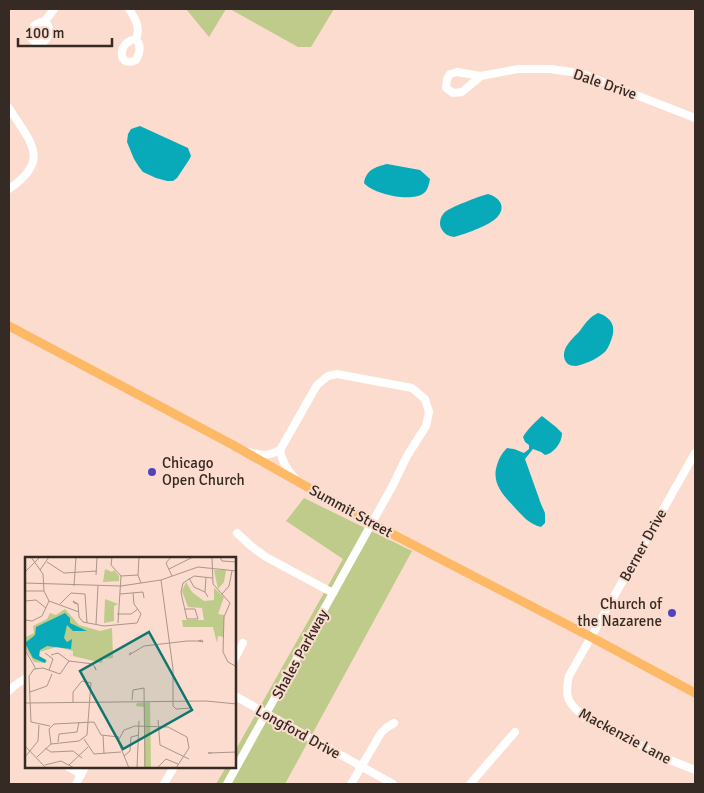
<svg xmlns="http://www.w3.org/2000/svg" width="704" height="793" font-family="Signika,sans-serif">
	<rect width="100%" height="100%" fill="#fcdcce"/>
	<g fill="#becb8a">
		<path d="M186,9H226L209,37Z"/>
		<path d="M230,9H334L311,47H298Z"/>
		<path d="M304,498L412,551L285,784H216L226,767H235V751L343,559L286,521Z"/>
	</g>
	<g fill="#08aab9">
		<path d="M140,126L188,148L191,156L189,160L177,178L173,181H167L156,178L143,172L139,167L134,159L127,142L128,134L131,129Z"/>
		<path d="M387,164L420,170L430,179C429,184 428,190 424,193C412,203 373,194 364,183C366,170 375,167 387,164Z"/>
		<path d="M488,194C505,199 506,213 491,222C484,227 462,235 454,237C448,236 444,234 441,228C439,224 440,217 444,213C448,208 480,196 488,194Z"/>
		<path d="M598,313C613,318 617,328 610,343C608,348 606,352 601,355C595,360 584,364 576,366C572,366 568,365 566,362C559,350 572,339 579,332C585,324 589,317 598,313Z"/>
		<path d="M542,416L556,427L562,433C562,443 554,453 545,455L541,452L533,449L525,459L541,504L545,513V523L541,527C529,524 524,517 516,509C504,496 491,484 497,465C499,458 502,453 507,448L514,449L524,453L529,449V445L525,442L523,437C526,431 537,420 542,416Z"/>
	</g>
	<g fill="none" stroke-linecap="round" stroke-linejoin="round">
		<g stroke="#fff" stroke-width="8">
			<path d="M129,9C135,18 141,28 136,39C142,46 140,53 136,60C118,69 116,42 136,39"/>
			<path d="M45,21C49,26 51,30 48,36C38,57 16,27 45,21L54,9"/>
			<path d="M481,76L462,92L453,93L446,88L447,79L450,74L457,72L481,76L518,69H550L572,72L583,74L608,84L695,118"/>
			<path d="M9,108C30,142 52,160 9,189"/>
			<path d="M249,452C261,456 269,456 280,450C282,461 286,469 294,477"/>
			<path d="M695,453L569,676C564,697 568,704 585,717L670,760L695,770"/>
			<path d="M237,533L251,546L266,557L333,593"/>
			<path d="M235,658L243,643"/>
			<path d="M9,691L14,686L26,678"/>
			<path d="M235,696L393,784"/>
			<path d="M68,767L81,774"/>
			<path d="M76,784L85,767"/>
			<path d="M164,784L174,767"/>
			<path d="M227,784L393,485L407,456L426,426L429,412L425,399L412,388L337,374L328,376L317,385L280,450"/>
			<path d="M351,784L381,733L386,728L394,723"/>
			<path d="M470,784L515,732"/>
		</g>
		<path stroke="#fdb966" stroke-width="9" d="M9,326L233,445L371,523L591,637L695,693"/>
	</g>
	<g fill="#4e45bc" stroke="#fcdcce" stroke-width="2">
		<circle cx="152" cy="472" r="5"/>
		<circle cx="672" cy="613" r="5"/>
	</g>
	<g text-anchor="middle" stroke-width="4" stroke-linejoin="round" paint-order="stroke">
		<g font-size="15" fill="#352a24" stroke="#fcdcce">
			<text transform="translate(605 84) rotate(19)" y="5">Dale Drive</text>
			<text transform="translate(351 511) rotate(29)" y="5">Summit Street</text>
			<text transform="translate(643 545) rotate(-61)" y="5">Berner Drive</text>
			<text transform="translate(300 654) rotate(-61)" y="5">Shales Parkway</text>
			<text transform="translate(298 732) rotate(29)" y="5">Longford Drive</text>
			<text transform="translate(625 736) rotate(28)" y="5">Mackenzie Lane</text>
		</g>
		<g font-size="15" fill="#352a24" stroke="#fcdcce" text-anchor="start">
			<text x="162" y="468">Chicago<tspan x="162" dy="17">Open Church</tspan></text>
			<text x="662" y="609" text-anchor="end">Church of<tspan x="662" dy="17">the Nazarene</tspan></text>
		</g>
	</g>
	<g transform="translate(25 557)">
		<rect width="211" height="211" fill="#fcdcce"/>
		<path d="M80,12L87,15L89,13L94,19V24L78,25ZM189,13H201L199,25L193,32ZM161,25L167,35L179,44L189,43V31L199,40L193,57L199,58V80L193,79L192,86L188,70H158L157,63H179L177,51L163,50L157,34ZM80,42L93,47L89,49V64L79,66ZM40,52L54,68L75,74L87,71L88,101L78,102L77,106L48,99V94L32,90L14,95L15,100L22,103L21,106L9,105L0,91L1,80L9,76L8,69L22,62L25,56L31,58ZM125,145L126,211H119V150L111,149L112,146Z" fill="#becb8a"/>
		<path d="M40,56L45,61V66L62,74H48L42,68L39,81L42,85L47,82L46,92L22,89L15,93L14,99L21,103L20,106L8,101L0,86L10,78L11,70Z" fill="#08aab9"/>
		<path fill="none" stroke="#ac958a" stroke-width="1" d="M6,0L18,17L19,34L24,44L54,55M87,0L86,8L96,19L93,66M146,0L141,6L147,19M187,0L188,27L205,46L199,60L198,95L203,105L212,110M195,0L197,4L212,5M22,5L39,16L72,14M144,12L168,0M15,13L24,0M0,15L15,0M71,18L72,0M113,18L114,0M96,19L113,18L116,26M164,21L169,30L180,35L183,40M136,23L148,112V149L151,152L167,151M0,26L96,29L136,23L173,10L212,14M49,29L51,0M0,34H19M180,35L181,20M95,37L118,35L119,41M197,37L204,29L207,14M0,44L11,43L21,51M35,47L46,36L60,37L62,66M53,47L48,44L49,46L53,47L54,60L58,65L79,69L112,66L116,57L109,47L108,36M160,52H170L173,62H162L157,40L156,35L158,26L169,19L187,21M92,57H106L113,52M0,63L7,64L17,59L24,44M71,67L73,29M0,93L11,112M106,95L104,98L119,89L162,84H173L177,83L178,85L173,84M20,96L28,102L24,113M26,98L33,96L44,104L68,107L71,113L70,110M5,135L22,129L27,117M107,143L108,133L119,131L120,211M0,146L181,144L212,147M133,163L135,188L164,202M25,169L6,165L4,119L9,112L18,111L35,117L44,104M78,178L79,197M59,182L69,197L96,195M33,185L34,177L52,175L54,165M26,187L24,172L29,167L69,165L76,178L94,180M0,189L21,211M20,191L26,195L48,194L57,201M187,196H183L212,195M99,199L105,194L106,180L114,178M0,200L13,184L14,168M12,200L26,187L54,184L62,178L66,126L57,124L48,135V146M20,208L36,204L49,211H59M44,208L63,190M104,211L93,184L99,173L110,169L143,170L162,180L164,191L151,211M112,211L114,164M132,211L141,202L153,207"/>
		<path fill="#0f766e" fill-opacity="0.15" stroke="#0f766e" stroke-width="2.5" d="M124,75L167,153L98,192L55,114Z"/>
		<rect width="211" height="211" fill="none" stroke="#352a24" stroke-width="2.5"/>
	</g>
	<rect width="704" height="793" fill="none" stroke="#352a24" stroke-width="20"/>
	<path d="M18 38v8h94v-8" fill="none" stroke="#352a24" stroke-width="2.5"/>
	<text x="25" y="38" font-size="15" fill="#352a24" stroke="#fcdcce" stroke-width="4" paint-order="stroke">100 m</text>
</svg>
